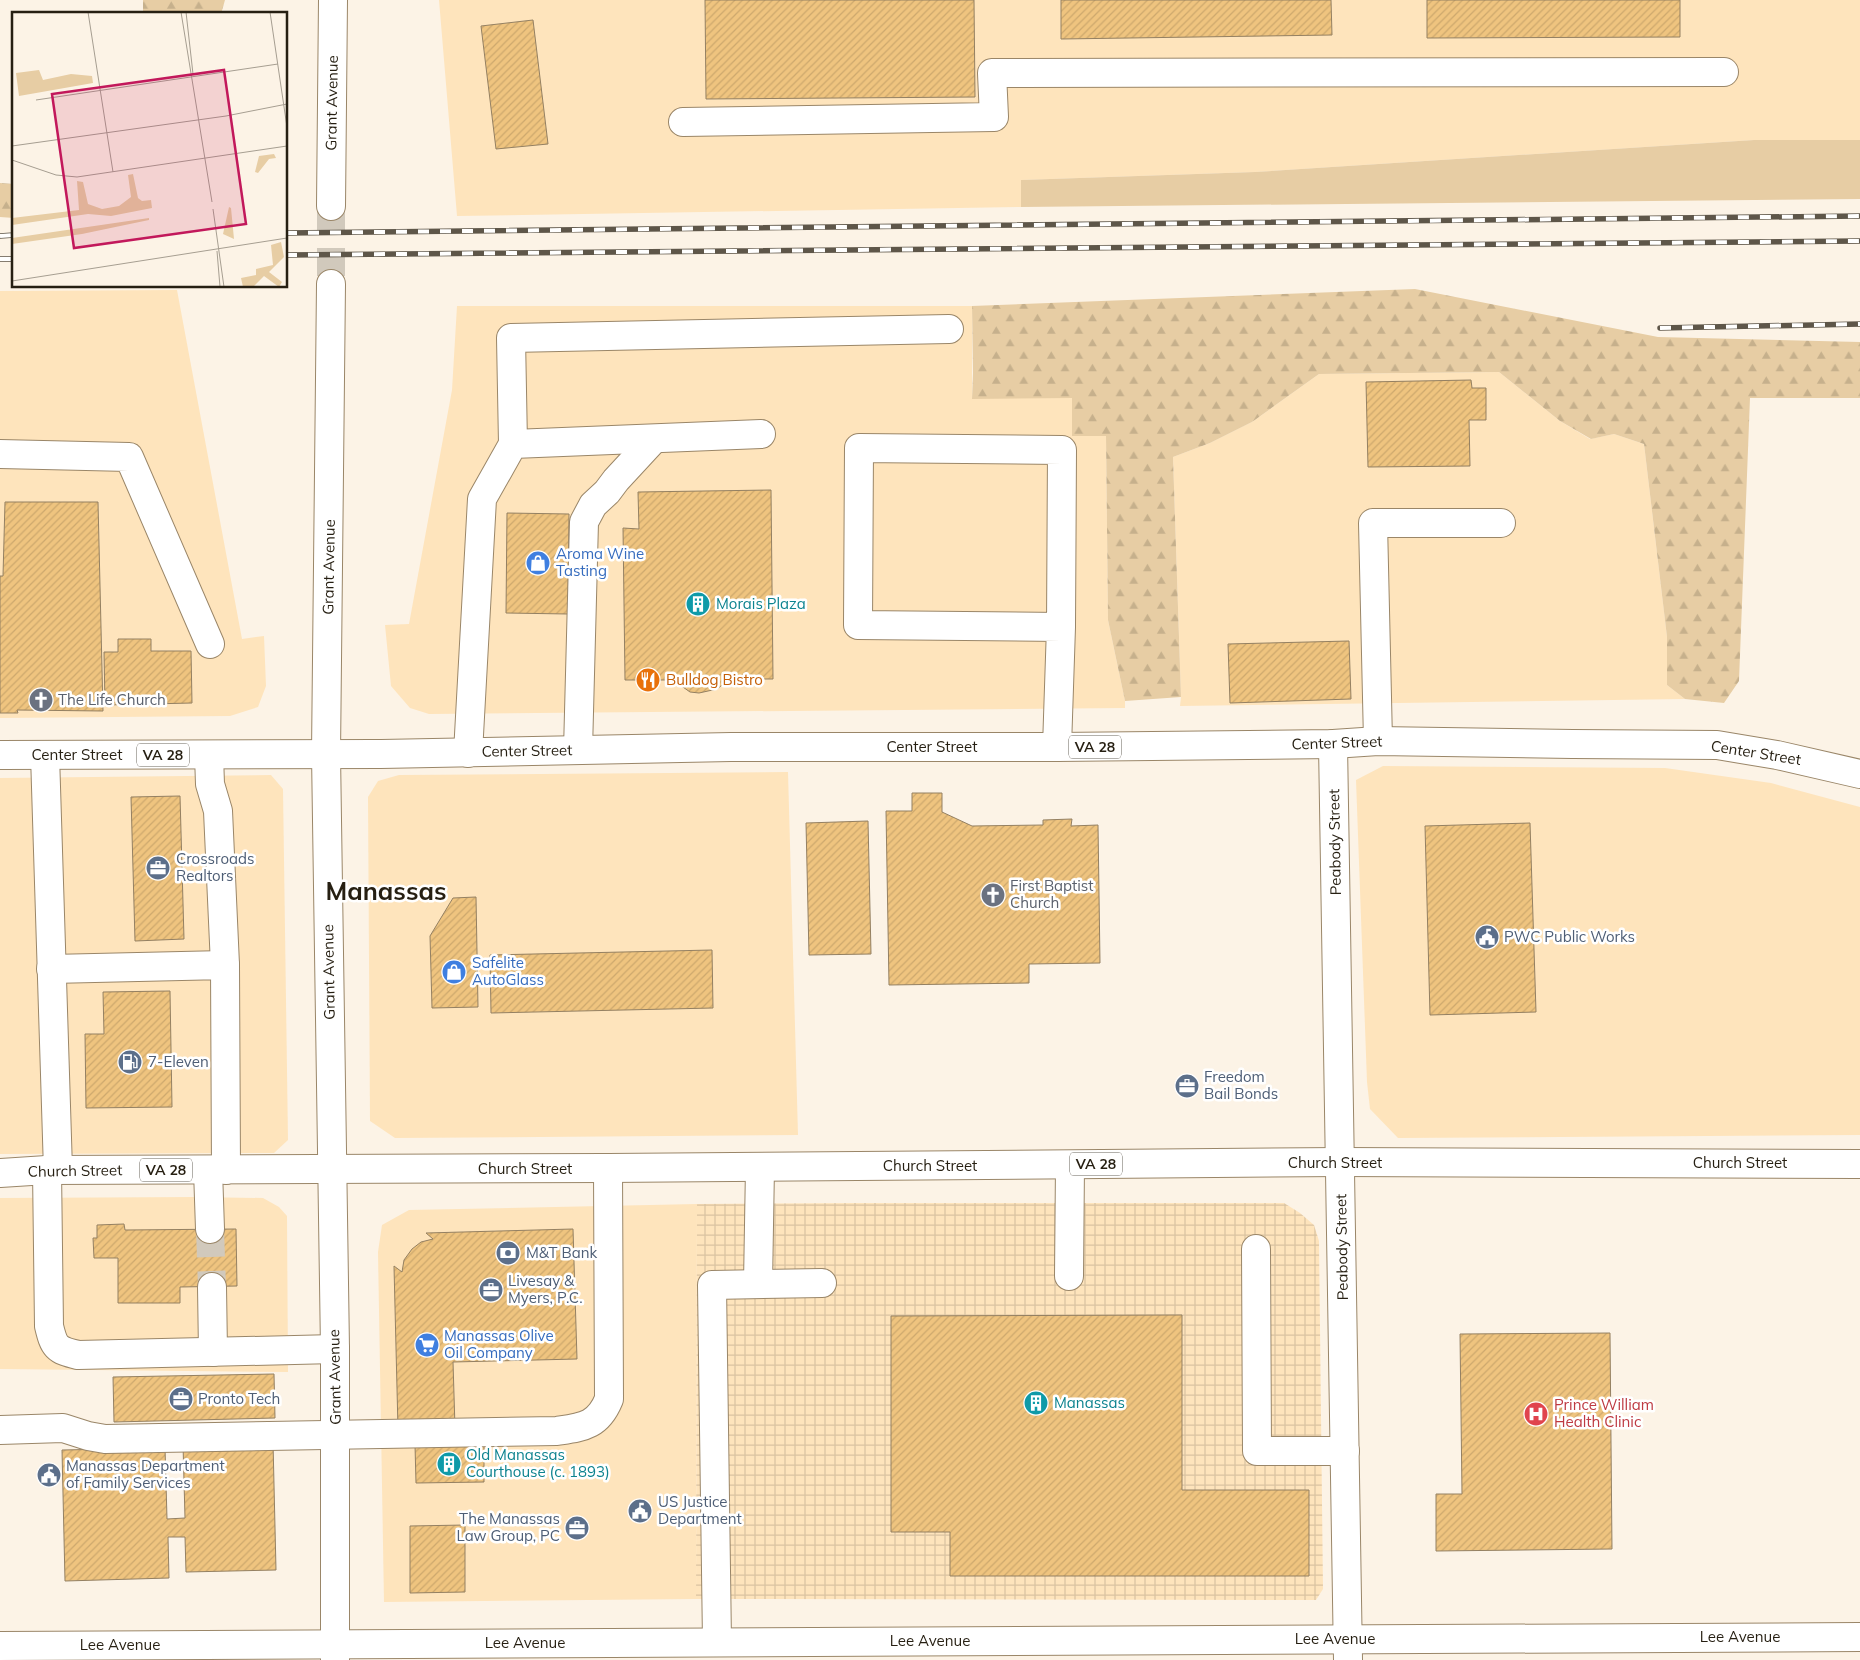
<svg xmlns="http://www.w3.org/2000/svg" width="1860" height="1660" font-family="Mulish,sans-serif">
	<defs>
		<pattern id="industrial-grid" width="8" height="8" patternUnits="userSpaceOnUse" patternTransform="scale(1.25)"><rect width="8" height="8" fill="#fee4bc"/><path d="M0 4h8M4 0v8" fill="none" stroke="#dac3a1"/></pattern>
		<pattern id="forest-firs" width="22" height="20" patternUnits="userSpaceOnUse" patternTransform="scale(1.25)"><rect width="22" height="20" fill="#e7cda4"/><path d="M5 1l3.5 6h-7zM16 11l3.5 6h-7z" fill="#c6b08c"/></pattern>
		<pattern id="building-hatch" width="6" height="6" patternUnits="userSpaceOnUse" patternTransform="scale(1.25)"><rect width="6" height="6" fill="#efc47f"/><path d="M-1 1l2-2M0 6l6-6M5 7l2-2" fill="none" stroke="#cda86d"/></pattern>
	</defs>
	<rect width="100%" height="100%" fill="#fcf3e6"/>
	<g fill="#fee4bc">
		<path d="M439,0H1860V140H1754L1255,172L1021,180V207L457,216Z"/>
		<path d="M177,290L242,639L264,636L266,686L258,707L230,716L0,718V291Z"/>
		<path d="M457,306H972V398H1072L1106,436L1108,620L1125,701V708L429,714L410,708L391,686L385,625L409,624L452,390Z"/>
		<path d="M1499,372L1560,421L1590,439L1614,434L1644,444L1667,637V685L1685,699L1180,706L1181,697L1173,457L1210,443L1252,422L1319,374Z"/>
		<path d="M1383,766L1665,768L1771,783L1860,807V1135L1398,1138L1370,1109L1367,1082L1356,780Z"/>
		<path d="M788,772L798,1135L395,1138L370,1121L368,797L378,781L399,775Z"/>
		<path d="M271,775L283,789L288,1140L274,1153L0,1154V778Z"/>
		<path d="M196,1197L263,1198L279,1207L287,1216L288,1372L0,1369V1198Z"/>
		<path d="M697,1204L696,1599L384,1602L378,1252L382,1225L409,1210Z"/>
	</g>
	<path fill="url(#industrial-grid)" d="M856,1203H1284L1300,1213L1314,1225L1319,1241L1323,1589L1316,1600L696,1599L697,1204Z"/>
	<path fill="#e7cda4" d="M1754,140H1860V199L1021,207V180L1255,172Z"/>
	<g fill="url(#forest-firs)">
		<path d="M143,0H225L221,14H143Z"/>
		<path d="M0,183L14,184V218L0,217Z"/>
		<path d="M1415,289L1658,337L1860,342V398H1750L1739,681L1724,703L1685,699L1667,685V637L1644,444L1614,434L1591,439L1560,421L1499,372L1319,374L1252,422L1210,443L1173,457L1181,697L1125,701L1108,620L1106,436H1072V398L972,399L973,373L972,306Z"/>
	</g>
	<g fill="url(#building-hatch)" stroke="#948062">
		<path d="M705,0H974L975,97L706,99Z"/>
		<path d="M1061,0H1331L1332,35L1061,39Z"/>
		<path d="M1427,0H1680V37L1427,38Z"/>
		<path d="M533,20L548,144L496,149L481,26Z"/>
		<path d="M1471,380L1472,388H1486V420H1469L1470,466L1368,467L1366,382Z"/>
		<path d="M771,490L773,679H730L717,689L699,693L690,692L673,680H625L623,528L639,529L638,492Z"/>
		<path d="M5,502H98L103,711L17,710L18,713H0V576H3Z"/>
		<path d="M507,513L569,514L568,614L506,613Z"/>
		<path d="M118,639H151V651H191L192,703L105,705L104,652H118Z"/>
		<path d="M1349,641L1351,699L1230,703L1228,644Z"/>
		<path d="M912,793H942V812L972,826L1043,825V820L1072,819L1071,826L1098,825L1100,963L1029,964V983L889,985L886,811H912Z"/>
		<path d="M180,796L184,939L135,941L131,797Z"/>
		<path d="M868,821L871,954L809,955L806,823Z"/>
		<path d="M1530,823L1536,1012L1430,1015L1425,826Z"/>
		<path d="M476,897L478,1007L432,1008L430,936L453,898Z"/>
		<path d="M712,950L713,1008L491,1013L490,955Z"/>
		<path d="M170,991L172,1107L86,1108L85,1034H104L103,992Z"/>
		<path d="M124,1224L125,1230L236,1229L237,1286L180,1287V1303H118V1258H94L93,1238H97V1225Z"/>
		<path d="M573,1229L577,1359L453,1362L455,1428L398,1429L394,1266L402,1272L404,1260L412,1249L421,1242L433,1239L426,1233Z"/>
		<path d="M1182,1315V1490H1309V1576H950V1532H891V1316Z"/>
		<path d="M1610,1333L1612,1549L1436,1551V1494H1462L1460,1334Z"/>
		<path d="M274,1374L275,1418L114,1422L113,1377Z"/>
		<path d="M273,1442L276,1570L186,1572L185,1537H168L169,1578L65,1581L62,1450L165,1448L167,1519L185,1518L183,1444Z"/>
		<path d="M484,1444V1482L416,1483L415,1445Z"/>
		<path d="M465,1525V1592L410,1593V1526Z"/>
	</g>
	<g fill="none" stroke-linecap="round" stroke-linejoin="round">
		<path stroke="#d1c9bc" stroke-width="28" stroke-dasharray="28 14" stroke-linecap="butt" d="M210,1229L212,1287"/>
		<path stroke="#d1c9bc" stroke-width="28" stroke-dasharray="28 14" stroke-linecap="butt" d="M331,206V284"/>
		<defs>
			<g id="minor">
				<path d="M683,122L994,117L992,73L1724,72"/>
				<path d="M513,444L511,338L949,329"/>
				<path d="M0,454L129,457L210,644"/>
				<path d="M1378,741L1373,523H1501"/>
				<path d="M1333,744L1348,1660"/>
				<path d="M1057,747L1061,627L858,625L859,448L1062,450L1061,627"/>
				<path d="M578,750L584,522L593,505L607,492L616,480L653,440"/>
				<path d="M468,753L482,499L513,444L761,434"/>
				<path d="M45,755L58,1170"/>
				<path d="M209,755L210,784L218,811L225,965"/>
				<path d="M51,969L225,965L226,1170"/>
				<path d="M47,1170L49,1326C54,1347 56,1350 78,1355L335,1349"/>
				<path d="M208,1170L210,1229"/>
				<path d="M1256,1249L1257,1451H1345"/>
				<path d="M1069,1276L1070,1165"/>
				<path d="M758,1284L760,1167"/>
				<path d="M212,1287L213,1352"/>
				<path d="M0,1430L63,1428L88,1436L105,1439L557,1431C583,1427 598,1426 609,1399L608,1168"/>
				<path d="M717,1642L712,1285L822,1283"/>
				<path d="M0,1646L1860,1637"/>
			</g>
			<g id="major">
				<path d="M331,206L333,0"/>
				<path d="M331,284L326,754L335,1349V1660"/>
			</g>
			<g id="highway">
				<path d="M0,755L381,754L731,747H1057L1333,744L1378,741L1573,744L1717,745L1777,755L1860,774"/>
				<path d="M0,1173L47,1170L608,1168L1341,1162L1860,1164"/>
			</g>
		</defs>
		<use href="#minor" stroke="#9a8668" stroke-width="30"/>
		<use href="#major" stroke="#9a8668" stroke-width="30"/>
		<use href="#highway" stroke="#9a8668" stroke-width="30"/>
		<use href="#minor" stroke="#fff" stroke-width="28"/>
		<use href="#major" stroke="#fff" stroke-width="28"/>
		<use href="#highway" stroke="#fff" stroke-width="28"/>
		<defs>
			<g id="rail">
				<path d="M286,233L1860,216"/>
				<path d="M0,236L14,235"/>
				<path d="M286,255L1860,241"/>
				<path d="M0,259H14"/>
				<path d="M1660,328L1860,324"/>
			</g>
		</defs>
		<use href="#rail" stroke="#5e5649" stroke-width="5.5"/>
		<use href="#rail" stroke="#fff" stroke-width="4" stroke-dasharray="11" stroke-linecap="butt"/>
	</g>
	<defs>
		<symbol id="shop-disc" viewBox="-11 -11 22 22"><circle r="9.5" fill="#3f7fe0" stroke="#fff"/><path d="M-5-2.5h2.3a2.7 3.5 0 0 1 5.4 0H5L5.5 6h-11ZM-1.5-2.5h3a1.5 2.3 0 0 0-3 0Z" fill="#fff"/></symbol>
		<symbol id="building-disc" viewBox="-11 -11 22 22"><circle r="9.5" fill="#0f9aa8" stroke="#fff"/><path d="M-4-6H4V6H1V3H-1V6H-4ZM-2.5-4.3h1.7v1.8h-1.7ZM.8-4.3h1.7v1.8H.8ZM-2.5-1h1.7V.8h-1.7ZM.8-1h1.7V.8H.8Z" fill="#fff"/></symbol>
		<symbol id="restaurant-disc" viewBox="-11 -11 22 22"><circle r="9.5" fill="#e8710a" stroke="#fff"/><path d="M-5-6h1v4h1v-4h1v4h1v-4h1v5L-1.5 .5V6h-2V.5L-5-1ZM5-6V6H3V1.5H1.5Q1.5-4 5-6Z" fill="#fff"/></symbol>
		<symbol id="church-disc" viewBox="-11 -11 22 22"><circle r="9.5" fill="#6b7280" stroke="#fff"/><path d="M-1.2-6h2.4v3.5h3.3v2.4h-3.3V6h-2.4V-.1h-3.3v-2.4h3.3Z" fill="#fff"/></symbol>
		<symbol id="office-disc" viewBox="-11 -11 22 22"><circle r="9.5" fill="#5c6f8a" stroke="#fff"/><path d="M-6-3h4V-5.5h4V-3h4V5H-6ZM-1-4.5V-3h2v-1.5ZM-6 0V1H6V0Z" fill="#fff"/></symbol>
		<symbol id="civic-disc" viewBox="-11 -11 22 22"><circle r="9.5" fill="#5c6f8a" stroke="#fff"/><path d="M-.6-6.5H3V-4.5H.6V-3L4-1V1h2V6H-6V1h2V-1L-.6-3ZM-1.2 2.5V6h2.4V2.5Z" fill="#fff"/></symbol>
		<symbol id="fuel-disc" viewBox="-11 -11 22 22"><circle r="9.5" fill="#5c6f8a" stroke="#fff"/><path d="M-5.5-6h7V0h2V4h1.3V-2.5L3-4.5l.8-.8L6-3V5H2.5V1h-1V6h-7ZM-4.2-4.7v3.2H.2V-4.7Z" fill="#fff"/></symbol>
		<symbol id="bank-disc" viewBox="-11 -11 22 22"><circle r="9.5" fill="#5c6f8a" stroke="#fff"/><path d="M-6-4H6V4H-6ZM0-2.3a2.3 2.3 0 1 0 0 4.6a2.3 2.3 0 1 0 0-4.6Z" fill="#fff"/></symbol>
		<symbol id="supermarket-disc" viewBox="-11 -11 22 22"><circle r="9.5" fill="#3f7fe0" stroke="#fff"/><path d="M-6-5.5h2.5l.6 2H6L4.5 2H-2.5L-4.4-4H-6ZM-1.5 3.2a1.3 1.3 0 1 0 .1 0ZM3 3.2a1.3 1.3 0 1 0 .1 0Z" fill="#fff"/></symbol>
		<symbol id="hospital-disc" viewBox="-11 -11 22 22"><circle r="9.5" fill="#e0444e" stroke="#fff"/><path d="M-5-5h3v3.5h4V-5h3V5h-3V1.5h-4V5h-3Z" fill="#fff"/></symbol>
	</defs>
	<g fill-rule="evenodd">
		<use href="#shop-disc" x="524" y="549" width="28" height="28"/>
		<use href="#building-disc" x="684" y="590" width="28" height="28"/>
		<use href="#restaurant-disc" x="634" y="666" width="28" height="28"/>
		<use href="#church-disc" x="27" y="686" width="28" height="28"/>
		<use href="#office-disc" x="144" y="854" width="28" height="28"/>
		<use href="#church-disc" x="979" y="881" width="28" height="28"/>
		<use href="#civic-disc" x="1473" y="923" width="28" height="28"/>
		<use href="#shop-disc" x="440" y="958" width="28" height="28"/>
		<use href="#fuel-disc" x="116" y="1048" width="28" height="28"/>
		<use href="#office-disc" x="1173" y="1072" width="28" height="28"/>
		<use href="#bank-disc" x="494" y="1239" width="28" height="28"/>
		<use href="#office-disc" x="477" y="1276" width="28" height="28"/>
		<use href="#supermarket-disc" x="413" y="1331" width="28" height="28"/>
		<use href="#office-disc" x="167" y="1385" width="28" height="28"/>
		<use href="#building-disc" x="1022" y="1389" width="28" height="28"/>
		<use href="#hospital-disc" x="1522" y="1400" width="28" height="28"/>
		<use href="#building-disc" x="435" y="1450" width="28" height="28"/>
		<use href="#civic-disc" x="35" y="1461" width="28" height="28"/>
		<use href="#civic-disc" x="626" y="1497" width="28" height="28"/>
		<use href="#office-disc" x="563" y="1514" width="28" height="28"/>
	</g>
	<g text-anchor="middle" stroke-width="5" stroke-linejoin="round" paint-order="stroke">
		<g fill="#fff" stroke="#676259" stroke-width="1">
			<rect x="1069" y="735.5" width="52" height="23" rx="4"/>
			<rect x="137" y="743.5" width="52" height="23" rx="4"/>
			<rect x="1070" y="1152.5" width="52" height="23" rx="4"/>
			<rect x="140" y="1158.5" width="52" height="23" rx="4"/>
		</g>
		<g font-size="14" font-weight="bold" fill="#261f12">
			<text x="1095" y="752">VA 28</text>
			<text x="163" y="760">VA 28</text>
			<text x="1096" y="1169">VA 28</text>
			<text x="166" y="1175">VA 28</text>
		</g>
		<g font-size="15" fill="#261f12" stroke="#fff">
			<text transform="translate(332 103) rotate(-89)" y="5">Grant Avenue</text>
			<text transform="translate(329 567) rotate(-89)" y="5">Grant Avenue</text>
			<text transform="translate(1337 743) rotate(-2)" y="5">Center Street</text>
			<text x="932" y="752">Center Street</text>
			<text transform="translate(527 751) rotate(-1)" y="5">Center Street</text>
			<text transform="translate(1756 753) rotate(9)" y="5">Center Street</text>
			<text x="77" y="760">Center Street</text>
			<text transform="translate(1335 842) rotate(-91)" y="5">Peabody Street</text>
			<text transform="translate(329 972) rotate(-91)" y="5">Grant Avenue</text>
			<text x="1335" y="1168">Church Street</text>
			<text x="1740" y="1168">Church Street</text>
			<text x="930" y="1171">Church Street</text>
			<text x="525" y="1174">Church Street</text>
			<text transform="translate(75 1171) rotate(-1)" y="5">Church Street</text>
			<text transform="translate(1342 1247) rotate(-91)" y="5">Peabody Street</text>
			<text transform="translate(335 1377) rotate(-91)" y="5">Grant Avenue</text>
			<text x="1740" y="1642">Lee Avenue</text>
			<text x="1335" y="1644">Lee Avenue</text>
			<text x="930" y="1646">Lee Avenue</text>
			<text x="525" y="1648">Lee Avenue</text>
			<text x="120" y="1650">Lee Avenue</text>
		</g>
		<g font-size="15" fill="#366cbe" stroke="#fff" text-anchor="start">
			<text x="556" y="559">Aroma Wine<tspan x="556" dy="17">Tasting</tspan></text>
			<text x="472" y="968">Safelite<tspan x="472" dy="17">AutoGlass</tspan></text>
			<text x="444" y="1341">Manassas Olive<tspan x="444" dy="17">Oil Company</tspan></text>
		</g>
		<g font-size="15" fill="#0d838f" stroke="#fff" text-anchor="start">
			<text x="716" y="609">Morais Plaza</text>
			<text x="1054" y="1408">Manassas</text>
			<text x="466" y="1460">Old Manassas<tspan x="466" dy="17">Courthouse (c. 1893)</tspan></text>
		</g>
		<g font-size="15" fill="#c56008" stroke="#fff" text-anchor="start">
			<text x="666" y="685">Bulldog Bistro</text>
		</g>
		<g font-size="15" fill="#5b616d" stroke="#fff" text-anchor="start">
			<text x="58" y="705">The Life Church</text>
			<text x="1010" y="891">First Baptist<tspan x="1010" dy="17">Church</tspan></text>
		</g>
		<g font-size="15" fill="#4e5e75" stroke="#fff" text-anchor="start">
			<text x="176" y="864">Crossroads<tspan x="176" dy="17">Realtors</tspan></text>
			<text x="1504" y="942">PWC Public Works</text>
			<text x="148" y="1067">7-Eleven</text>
			<text x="1204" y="1082">Freedom<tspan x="1204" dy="17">Bail Bonds</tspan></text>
			<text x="526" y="1258">M&amp;T Bank</text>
			<text x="508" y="1286">Livesay &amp;<tspan x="508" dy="17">Myers, P.C.</tspan></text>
			<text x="198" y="1404">Pronto Tech</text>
			<text x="66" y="1471">Manassas Department<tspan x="66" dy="17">of Family Services</tspan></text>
			<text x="658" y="1507">US Justice<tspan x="658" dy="17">Department</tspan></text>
			<text x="560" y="1524" text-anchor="end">The Manassas<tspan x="560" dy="17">Law Group, PC</tspan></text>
		</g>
		<g font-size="15" fill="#be3a42" stroke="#fff" text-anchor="start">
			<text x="1554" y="1410">Prince William<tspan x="1554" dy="17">Health Clinic</tspan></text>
		</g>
		<g font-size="25" font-weight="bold" fill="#261f12" stroke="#fff">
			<text x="386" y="900">Manassas</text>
		</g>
	</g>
	<g transform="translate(12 12)">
		<rect width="275" height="275" fill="#fcf3e6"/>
		<path d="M27,58L31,68L59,62L80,64L81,71L7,84L4,61ZM137,206V208L70,222L0,232V226Z" fill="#e7cda4"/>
		<path d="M121,162L126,186L130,189L139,188L140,196L99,204L76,202L0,213V206L67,198L65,169L71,170L76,192L90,197L107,194L119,185L116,163ZM217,195L219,196L222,227L211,222ZM269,230L272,245L257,260L270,270L267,275L252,264L241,275H231L229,266L244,263V257L261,253L259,233Z" fill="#e7cda4"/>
		<path d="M262,142L264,146L257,147L246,161L243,160L247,144Z" fill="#e7cda4"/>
		<path fill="none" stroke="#a69e91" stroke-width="1" d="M76,0L101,160M169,0L200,190M174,0L181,62M258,0L275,115M24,88L266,52M0,134L214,104L275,92M0,148L44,163L65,165L275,134M201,197L212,275M205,239L208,275M0,269L275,226"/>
		<path fill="#c2185b" fill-opacity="0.15" stroke="#c2185b" stroke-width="2.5" d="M212,58L234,212L62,236L40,82Z"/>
		<rect width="275" height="275" fill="none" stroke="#261f12" stroke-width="2.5"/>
	</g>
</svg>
